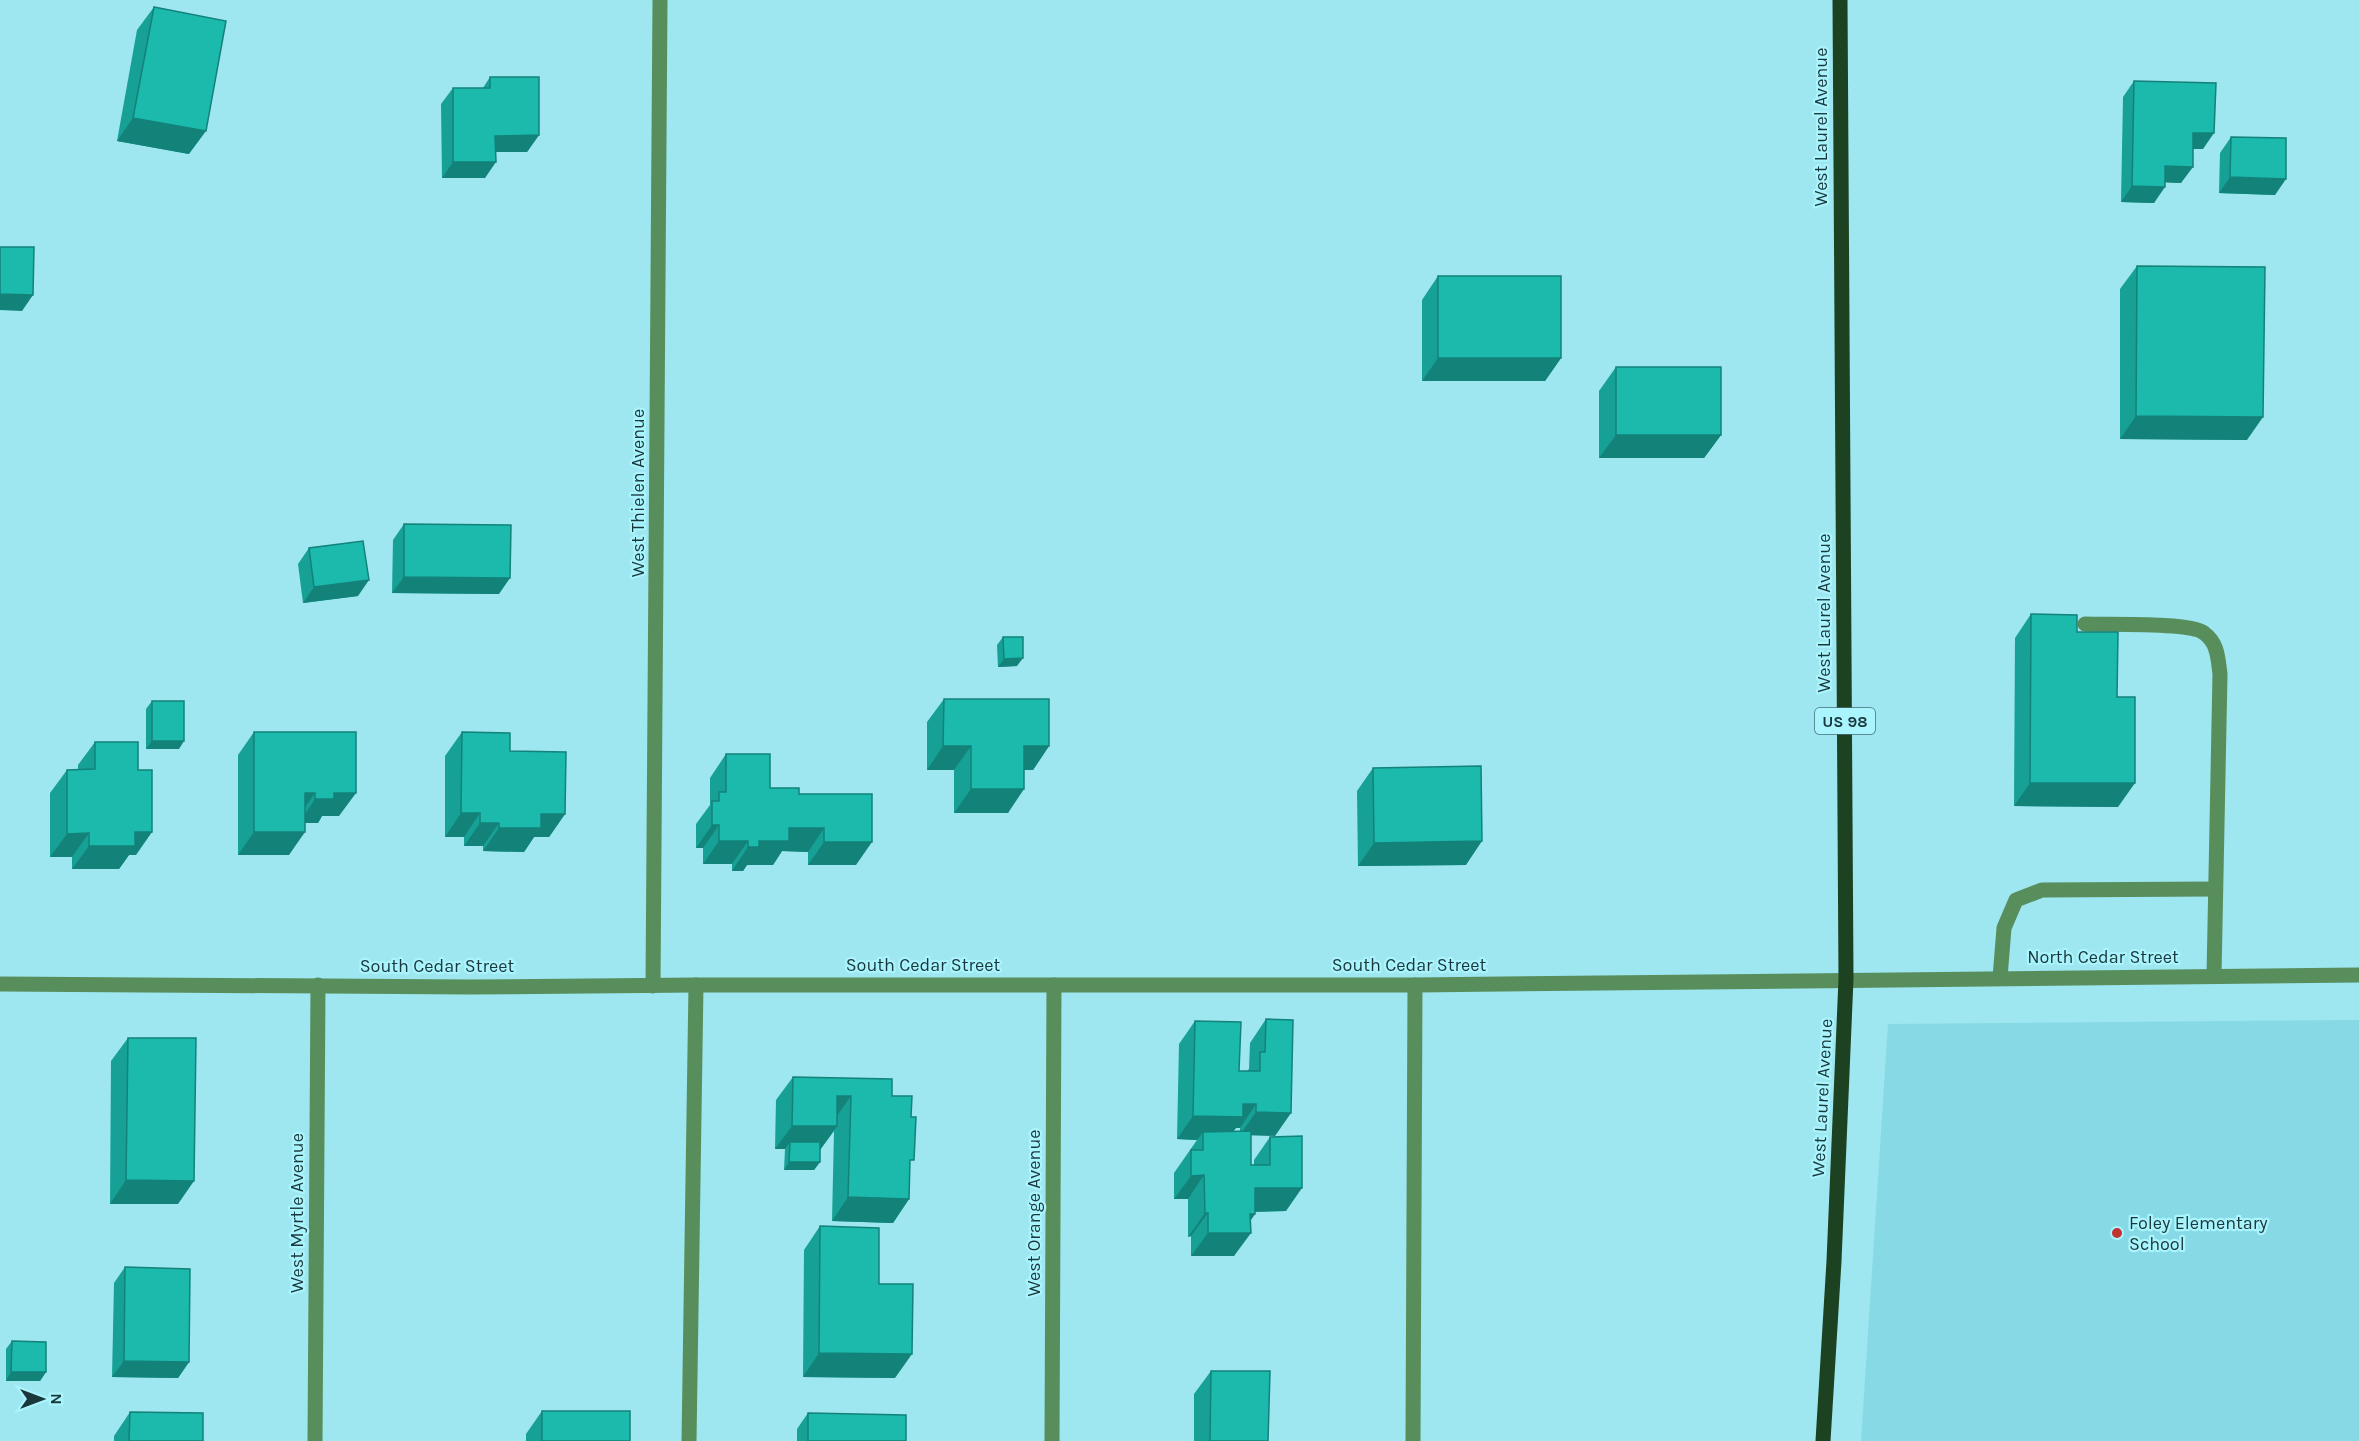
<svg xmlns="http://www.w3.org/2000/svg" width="2359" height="1441" font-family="Karla,sans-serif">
	<rect width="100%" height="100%" fill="#9ee6f0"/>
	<path fill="#87dae5" d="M2359,1020V1441H1861L1888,1024Z"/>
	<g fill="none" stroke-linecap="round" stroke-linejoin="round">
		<g stroke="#588e5c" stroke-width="15">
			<path d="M2085,624C2106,625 2191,622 2204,633C2218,643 2218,659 2220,674L2214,976"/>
			<path d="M2000,978L2004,928L2016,900L2042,890L2215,889"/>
			<path d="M0,984L469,987L696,985H1415L2359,975"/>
			<path d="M653,986L660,0"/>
			<path d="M315,1441L318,985"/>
			<path d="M689,1441L696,985"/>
			<path d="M1052,1441L1054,985"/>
			<path d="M1413,1441L1415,985"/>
		</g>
		<path stroke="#1d4221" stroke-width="15" d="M1823,1441L1834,1261L1846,979L1840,0"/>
	</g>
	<g fill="#17a095" fill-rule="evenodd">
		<path d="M154,7L189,154L117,141L137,30Z"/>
		<path d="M490,77L539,135L527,152H496L485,178H442L441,104L453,88H483Z"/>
		<path d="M2134,81L2203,149H2193L2181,183L2165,182L2154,203L2121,202L2123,97Z"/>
		<path d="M2231,137L2275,195L2219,193L2220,153Z"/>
		<path d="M2137,266L2247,440L2120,439V289Z"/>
		<path d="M1438,276L1561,358L1545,381H1422V300Z"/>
		<path d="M1616,367L1721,435L1704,458H1599V391Z"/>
		<path d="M404,524L499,594L392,593L393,540Z"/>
		<path d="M309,548L358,596L303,603L298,564Z"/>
		<path d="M2031,614L2077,632L2117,697L2118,807L2014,806L2015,638Z"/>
		<path d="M1003,637L1017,666L998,667L997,645Z"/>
		<path d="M944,699L1049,746L1033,770H1024L1008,813H954V770H927V722Z"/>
		<path d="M152,701L179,749H146V709Z"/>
		<path d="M254,732L339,816H322L318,823H305L289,855H238V755Z"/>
		<path d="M462,732L510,751L565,814L549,837H534L524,852L483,851V846H464V837H445V756Z"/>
		<path d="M95,742L136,855H129L119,869H72V857H50V793L67,770L78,769V765Z"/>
		<path d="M726,754L770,788L799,794L856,865H808V852L782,851L773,865H747L743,871H732V864H703V848H696V824L710,805V778Z"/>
		<path d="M1373,768L1466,865L1358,866L1357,791Z"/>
		<path d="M1266,1019L1293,1020L1251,1135V1165H1254V1160L1270,1137L1286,1211L1255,1212V1214L1250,1221L1234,1256H1191V1236L1188,1237V1199H1174V1173L1197,1140L1177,1139L1179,1044L1195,1021L1239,1071H1247L1249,1069L1250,1043ZM1236,1128H1240V1131H1233Z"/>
		<path d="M128,1038L178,1204H110L111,1061Z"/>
		<path d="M793,1077L892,1096L909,1167V1199L893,1223L832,1221L834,1131L820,1150V1162L814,1170H784L785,1149H775L776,1100Z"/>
		<path d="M820,1226L879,1284L895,1378L803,1377L804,1250Z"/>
		<path d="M125,1267L189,1362L178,1378L112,1377L114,1283Z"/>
		<path d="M12,1341L46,1372L40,1381H6V1349Z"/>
		<path d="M1211,1371L1268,1441H1194V1394Z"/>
		<path d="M542,1411L630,1441H526V1434Z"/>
		<path d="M130,1412L203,1441H114V1436Z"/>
		<path d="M808,1413L906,1441H797V1429Z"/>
	</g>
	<g fill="#138279">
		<path d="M133,118L206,131L189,154L117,141Z"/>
		<path d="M2193,133H2214L2203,149H2182Z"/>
		<path d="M539,135L527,152H484L495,136Z"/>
		<path d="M453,162H496L485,178H442Z"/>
		<path d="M2165,166L2193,167L2181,183L2154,182Z"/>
		<path d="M2230,177L2286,179L2275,195L2219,193Z"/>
		<path d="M2132,186L2165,187L2154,203L2121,202Z"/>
		<path d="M0,294L33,295L22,311L0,310Z"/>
		<path d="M1438,358H1561L1545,381H1422Z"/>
		<path d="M2136,416L2263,417L2247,440L2120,439Z"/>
		<path d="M1616,435H1721L1704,458H1599Z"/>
		<path d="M404,577L510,578L499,594L392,593Z"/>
		<path d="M369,580L358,596L303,603L314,587Z"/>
		<path d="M1023,658L1017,666L998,667L1004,659Z"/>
		<path d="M152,741H184L179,749H146Z"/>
		<path d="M943,746H971L954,770H927Z"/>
		<path d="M1024,746H1049L1033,770H1008Z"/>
		<path d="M2030,783H2135L2118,807L2014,806Z"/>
		<path d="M971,789H1024L1008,813H954Z"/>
		<path d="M305,793H315L299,816Z"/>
		<path d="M334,793H356L339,816H322L318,823H299L315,799Z"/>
		<path d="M461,813H480L464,837H445Z"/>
		<path d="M541,814H565L549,837H534L524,852L483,851L499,828Z"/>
		<path d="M480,823H499L483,846H464Z"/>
		<path d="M712,825H719L703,848H696Z"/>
		<path d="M789,828H824L808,852L782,851L773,865H747L743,871H732L748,847Z"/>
		<path d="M135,832H152L136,855H129L119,869H72L89,846Z"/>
		<path d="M254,832H305L289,855H238Z"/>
		<path d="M89,833L72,857H50L67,834Z"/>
		<path d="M719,841H748L732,864H703Z"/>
		<path d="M1482,841L1466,865L1358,866L1374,843Z"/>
		<path d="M824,842H872L856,865H808Z"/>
		<path d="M837,1096H851L834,1120Z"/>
		<path d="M1243,1104H1256L1240,1128H1236L1227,1140L1203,1132L1197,1140L1177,1139L1193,1116Z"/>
		<path d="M1256,1112L1291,1113L1275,1136L1240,1135Z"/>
		<path d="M792,1126H837L820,1150H790V1142L785,1149H775Z"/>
		<path d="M789,1162H820L814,1170H784Z"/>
		<path d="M1204,1175L1188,1199H1174L1191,1176Z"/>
		<path d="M126,1180L194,1181L178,1204H110Z"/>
		<path d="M1255,1188H1302L1286,1211L1239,1212Z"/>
		<path d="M848,1197L909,1199L893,1223L832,1221Z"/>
		<path d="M1205,1213H1208L1191,1236L1188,1237Z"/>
		<path d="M1250,1214H1255L1242,1233H1251L1234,1256H1191L1208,1233Z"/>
		<path d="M819,1353L912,1354L895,1378L803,1377Z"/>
		<path d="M124,1361L189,1362L178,1378L112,1377Z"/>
		<path d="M11,1372H46L40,1381H6Z"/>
	</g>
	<g fill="#1bbaad" stroke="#138279" stroke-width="1.5">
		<path d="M154,7L226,21L206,131L133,118Z"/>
		<path d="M490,77H539V135L495,136L496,162H453V88H490Z"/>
		<path d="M2134,81L2216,83L2214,133H2193V167L2165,166V187L2132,186Z"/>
		<path d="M2231,137L2286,138V179L2230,177Z"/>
		<path d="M0,247H34L33,295L0,294Z"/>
		<path d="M2137,266L2265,267L2263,417L2136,416Z"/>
		<rect x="1438" y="276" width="123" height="82"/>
		<rect x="1616" y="367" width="105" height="68"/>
		<path d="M404,524L511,525L510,578L404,577Z"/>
		<path d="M363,541L369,580L314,587L309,548Z"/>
		<path d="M2031,614L2077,615V632H2118L2117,697H2135V783H2030Z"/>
		<path d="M1003,637H1023V658L1004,659Z"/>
		<path d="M944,699H1049V746H1024V789H971V746H943Z"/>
		<rect x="152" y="701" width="32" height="40"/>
		<path d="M254,732H356V793H334V799H315V793H305V832H254Z"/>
		<path d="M462,732L510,733V751L566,752L565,814H541V828H499V823H480V813H461Z"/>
		<path d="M95,742H138V770H152V832H135V846H89V833L67,834V770L95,769Z"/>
		<path d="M726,754H770V788H799V794H872V842H824V828H789V841H759V847H748V841H719V825H712V801H719V792H726Z"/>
		<path d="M1481,766L1482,841L1374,843L1373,768Z"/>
		<path d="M1266,1019L1293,1020L1291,1113L1256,1112V1104H1243V1117L1193,1116L1195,1021L1241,1022L1239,1071H1260V1052H1265Z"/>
		<path d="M128,1038H196L194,1181L126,1180Z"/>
		<path d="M793,1077L892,1079V1096H912L911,1117H916L914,1160H910L909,1199L848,1197L851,1096H837V1126H792Z"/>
		<path d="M1251,1131V1165H1270V1137L1302,1136V1188H1255V1214H1250L1251,1233H1208V1213H1205L1204,1175L1191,1176V1150H1203V1132Z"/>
		<path d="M790,1142H820V1162H789Z"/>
		<path d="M820,1226L879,1228V1284H913L912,1354L819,1353Z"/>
		<path d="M125,1267L190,1269L189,1362L124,1361Z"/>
		<path d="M12,1341L46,1342V1372H11Z"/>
		<path d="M1211,1371H1270L1268,1441H1210Z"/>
		<rect x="542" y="1411" width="88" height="30"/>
		<path d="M130,1412L203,1413V1441H129Z"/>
		<path d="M808,1413L906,1415V1441H808Z"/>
	</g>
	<circle fill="#c13231" stroke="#aaf4fd" stroke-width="2" cx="2117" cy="1233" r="6"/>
	<g text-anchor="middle" stroke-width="4.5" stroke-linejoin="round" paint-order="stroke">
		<rect fill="#aaf4fd" stroke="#457076" stroke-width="1.5" x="1815" y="708" width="60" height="26" rx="4.5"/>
		<g font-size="16" font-weight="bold" fill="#1a383c">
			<text x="1845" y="727">US 98</text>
		</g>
		<g font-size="18" fill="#1a383c" stroke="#aaf4fd">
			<text transform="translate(1821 127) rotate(-90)" y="6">West Laurel Avenue</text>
			<text transform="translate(638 493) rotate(-90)" y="6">West Thielen Avenue</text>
			<text transform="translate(1824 613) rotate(-90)" y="6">West Laurel Avenue</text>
			<text x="2103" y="963">North Cedar Street</text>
			<text x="923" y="971">South Cedar Street</text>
			<text x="1409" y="971">South Cedar Street</text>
			<text x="437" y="972">South Cedar Street</text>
			<text transform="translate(1822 1098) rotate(-87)" y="6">West Laurel Avenue</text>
			<text transform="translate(297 1213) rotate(-90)" y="6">West Myrtle Avenue</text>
			<text transform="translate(1034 1213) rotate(-90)" y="6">West Orange Avenue</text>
		</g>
		<g font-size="18" fill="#1a383c" stroke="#aaf4fd" text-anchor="start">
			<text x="2129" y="1229">Foley Elementary<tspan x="2129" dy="21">School</tspan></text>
		</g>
	</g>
	<g transform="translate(42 1399) rotate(90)" stroke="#aaf4fd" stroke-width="4.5" paint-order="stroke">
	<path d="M0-4.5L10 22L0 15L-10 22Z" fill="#1a383c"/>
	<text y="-9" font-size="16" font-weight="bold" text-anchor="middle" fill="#1a383c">N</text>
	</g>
</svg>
